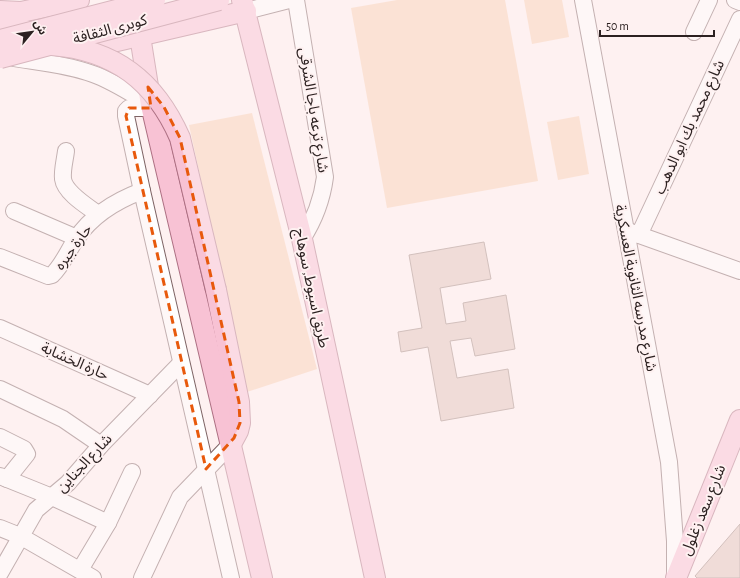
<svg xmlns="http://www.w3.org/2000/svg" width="740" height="578" font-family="'Alegreya Sans','Noto Sans Arabic',sans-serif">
	<rect width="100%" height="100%" fill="#fef1f1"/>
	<g fill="#f9d1b4">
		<path d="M397,0H505L538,181L387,208L351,8Z"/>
		<path d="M524,0H562L569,37L532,44Z"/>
		<path d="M252,113L317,369L247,392L189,125Z"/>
		<path d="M579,116L589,174L558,180L547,122Z"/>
	</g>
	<g fill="#dfc3bb" stroke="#9f867e">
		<path d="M484,242L491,279L440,288L446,324L466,321L463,303L506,295L515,349L475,356L471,338L450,341L457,378L508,369L514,408L441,421L428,347L401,352L398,332L422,328L409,255Z"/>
		<path d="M740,524V578H697L695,576Z"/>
	</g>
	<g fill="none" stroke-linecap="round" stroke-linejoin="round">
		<defs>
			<g id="minor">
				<path d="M296,0L325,177C322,200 315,219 302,239"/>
				<path d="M583,0L669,462L675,541V576"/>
				<path d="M735,0L740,2"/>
				<path d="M246,11L289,0"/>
				<path d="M694,32L709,0"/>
				<path d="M8,57C36,62 66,64 93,74C113,81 132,94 151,105"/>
				<path d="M151,108H129L126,111V116L142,191L231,578"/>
				<path d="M66,151C65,160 62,170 63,179C65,193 87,206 98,214"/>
				<path d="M14,211L77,238"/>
				<path d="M628,231L740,271"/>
				<path d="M639,235L740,19"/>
				<path d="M0,257L48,276L52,275C62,266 68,251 76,239C92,215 115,201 142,191"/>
				<path d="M0,328L150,395"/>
				<path d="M0,389L63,419L101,445"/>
				<path d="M0,437L24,449L27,454L7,479"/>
				<path d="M0,476L52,497L108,523"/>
				<path d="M0,528L20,536L93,578"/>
				<path d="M80,570L108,523L132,472"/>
				<path d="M0,573L36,510L68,483L101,445L181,363"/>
				<path d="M142,578L180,497L231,444"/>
			</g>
			<g id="major">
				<path d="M242,0L302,239L375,578"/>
				<path d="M140,4V36L151,105L262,578"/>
				<path d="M0,11L21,12L79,0"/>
				<path d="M0,23L39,34"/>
				<path d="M78,40L117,41L246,11"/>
				<path d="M216,290L239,402L240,423L238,431L231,444"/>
				<path d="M676,578L740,420"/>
			</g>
		</defs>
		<use href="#minor" stroke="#7e6465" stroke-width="18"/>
		<use href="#major" stroke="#ad7083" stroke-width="22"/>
		<use href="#minor" stroke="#fff" stroke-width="16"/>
		<use href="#major" stroke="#f8c2d4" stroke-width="20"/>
		<defs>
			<g id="major-bridge">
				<path d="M0,40L155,0"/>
				<path d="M52,45C115,50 155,81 180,138L216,290"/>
				<path d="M0,58L219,0"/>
			</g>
		</defs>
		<use href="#major-bridge" stroke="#ad7083" stroke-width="22" stroke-linecap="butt"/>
		<use href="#major-bridge" stroke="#f8c2d4" stroke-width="20"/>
	</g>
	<path d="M0 0H740V578H0ZM148,87L164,107L180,138L239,402L240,423L234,438L206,469L126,116L129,108H151Z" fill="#fef1f1" fill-opacity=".55" fill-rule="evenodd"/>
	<path fill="none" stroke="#e8590c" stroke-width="3" stroke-dasharray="8 5" stroke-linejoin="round" d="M148,87L164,107L180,138L239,402L240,423L234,438L206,469L126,116L129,108H151Z"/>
	<g text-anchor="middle" stroke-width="4" stroke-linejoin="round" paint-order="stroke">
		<g font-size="15" fill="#2c2121" stroke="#fef1f1">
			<text transform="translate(110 29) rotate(-15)" y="5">كوبرى الثقافة</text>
			<text transform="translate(314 110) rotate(81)" y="5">شارع ترعه باجا الشرقى</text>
			<text transform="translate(689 127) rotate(-65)" y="5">شارع محمد بك ابو الدهب</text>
			<text transform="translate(73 247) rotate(-54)" y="5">حارة جبره</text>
			<text transform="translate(312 288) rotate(78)" y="5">طريق اسيوط, سوهاج</text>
			<text transform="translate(636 288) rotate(79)" y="5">شارع مدرسه الثانوية العسكرية</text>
			<text transform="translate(75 361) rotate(24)" y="5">حارة الخشابة</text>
			<text transform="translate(84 463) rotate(-47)" y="5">شارع الجناين</text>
			<text transform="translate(703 510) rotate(-68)" y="5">شارع سعد زغلول</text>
		</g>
	</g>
	<g transform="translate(32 32) rotate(61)" stroke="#fef1f1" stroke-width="3" paint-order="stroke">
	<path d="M0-3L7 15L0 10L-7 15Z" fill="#2c2121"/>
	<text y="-6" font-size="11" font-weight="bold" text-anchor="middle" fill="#2c2121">ش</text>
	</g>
	<path d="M600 30v6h114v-6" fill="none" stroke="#2c2121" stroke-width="2"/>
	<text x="606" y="30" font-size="12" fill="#2c2121" stroke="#fef1f1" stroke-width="3" paint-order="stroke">50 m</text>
</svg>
